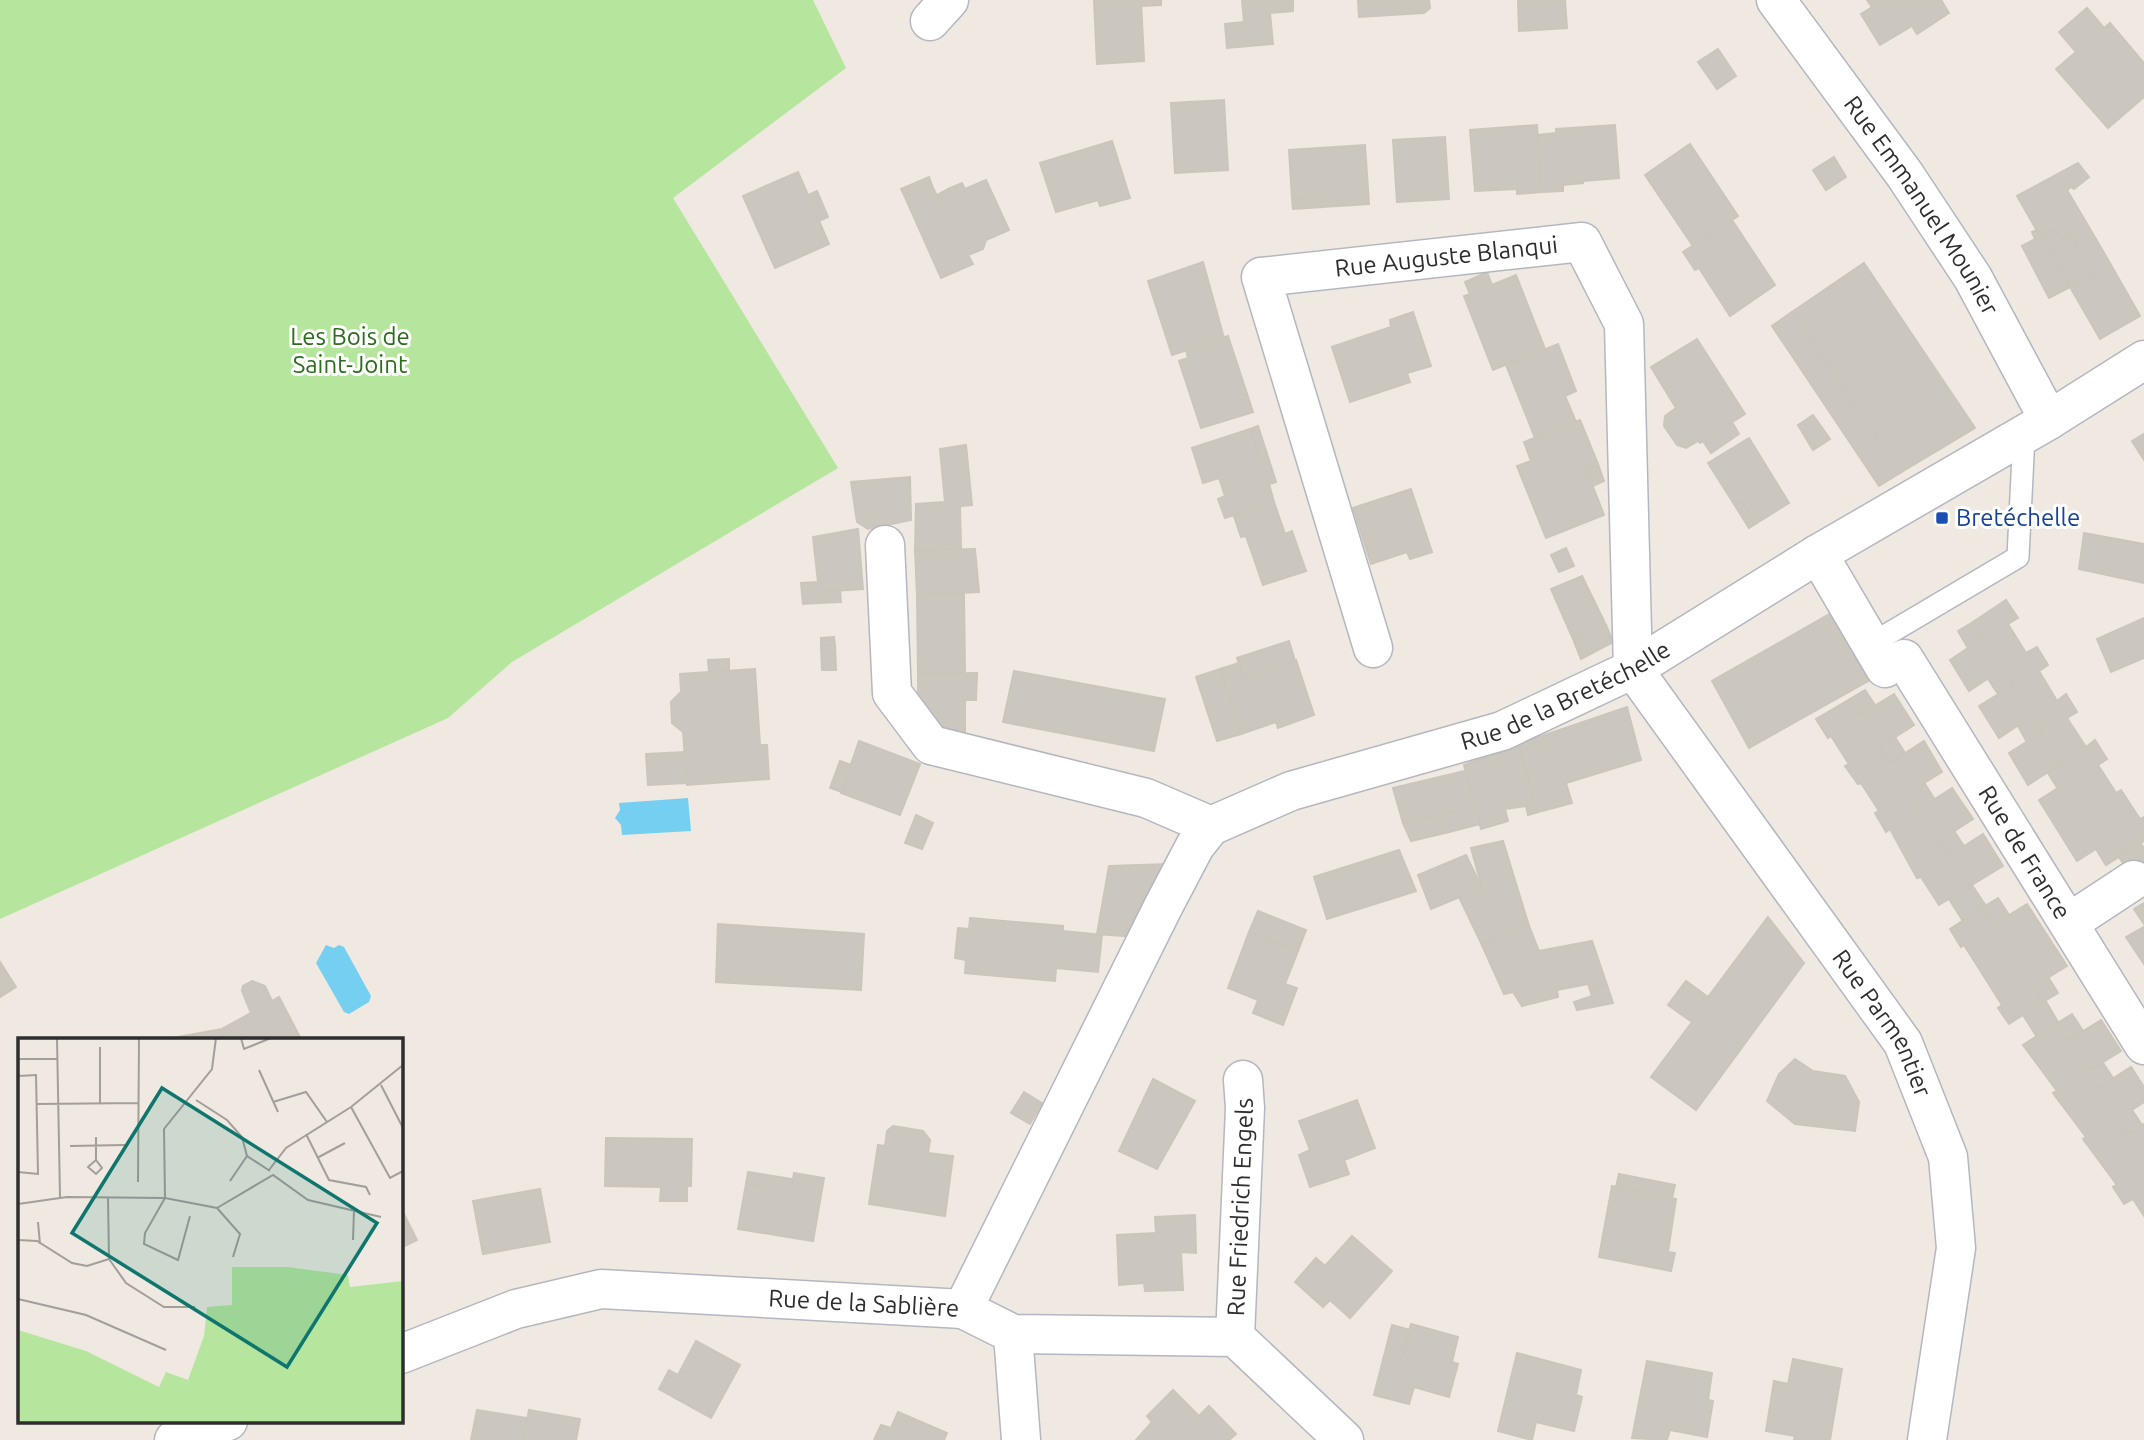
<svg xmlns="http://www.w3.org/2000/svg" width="2144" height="1440" font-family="Ubuntu,sans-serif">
	<rect width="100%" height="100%" fill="#efe9e1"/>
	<path fill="#b6e59e" d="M0,0H813L846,68L673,198L838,468L512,662L448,718L0,919Z"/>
	<g fill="#75cff0">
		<path d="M688,798L691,831L622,835L621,825L615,818L620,810L619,803Z"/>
		<path d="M326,945L334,948L339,945L344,947L371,996L369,1002L349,1014L344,1012L316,963Z"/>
	</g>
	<g fill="#cbc7bf" stroke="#cbc5ba" stroke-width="2">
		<path d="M1094,0H1141L1144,61L1097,64Z"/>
		<path d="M1141,0H1161V5L1142,6Z"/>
		<path d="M1242,0H1293V11L1270,13L1273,44L1227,48L1225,24L1244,22Z"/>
		<path d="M1358,0H1429L1430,8L1424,13L1359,17Z"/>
		<path d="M1518,0H1565L1567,28L1519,31Z"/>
		<path d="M1867,0H1941L1949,13L1917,34L1912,26L1880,45L1861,14L1872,7Z"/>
		<path d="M2087,8L2104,28L2110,23L2144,63V97L2108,128L2056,69L2076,52L2059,32Z"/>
		<path d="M1718,49L1736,76L1717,89L1698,62Z"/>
		<path d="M1224,100L1228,170L1175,173L1171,103Z"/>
		<path d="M1537,125L1541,192L1517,194V189L1475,191L1470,130Z"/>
		<path d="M1615,125L1619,178L1583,181V183L1563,185V191L1541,192L1538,135L1556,133V129Z"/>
		<path d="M1445,137L1449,199L1397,202L1393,140Z"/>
		<path d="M1112,141L1130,198L1100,206L1098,200L1056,212L1040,163Z"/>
		<path d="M1690,144L1738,216L1693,246L1645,175Z"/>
		<path d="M1365,145L1369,204L1323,207V197L1292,199L1289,150Z"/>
		<path d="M1834,157L1846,177L1826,190L1813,170Z"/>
		<path d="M2078,163L2089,177L2074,189L2071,187L2067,190L2096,239L2078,249L2069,234L2061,239L2055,229L2040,236L2017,196Z"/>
		<path d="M798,172L829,244L775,268L743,196Z"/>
		<path d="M929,177L931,183L904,195L901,189Z"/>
		<path d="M986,180L1009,230L986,240L983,249L968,255L973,264L941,278L904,195L931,183L939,201L951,195L948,189L962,183L965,189Z"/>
		<path d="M948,189L951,195L939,201L937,195Z"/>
		<path d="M817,191L828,217L819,221L808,195Z"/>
		<path d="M1323,197V207L1293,209L1292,199Z"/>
		<path d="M1732,220L1775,285L1730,316L1699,268L1695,270L1683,252Z"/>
		<path d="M2055,229L2061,239L2069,234L2078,249L2096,239L2111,265L2070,287L2040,236Z"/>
		<path d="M2036,230L2070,287L2049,298L2022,246L2035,239L2032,232Z"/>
		<path d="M1203,262L1224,338L1172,355L1148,281Z"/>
		<path d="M1864,263L1975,428L1900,473L1792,312Z"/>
		<path d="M2111,265L2140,316L2100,339L2070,287Z"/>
		<path d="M1487,272L1492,285L1516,275L1545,349L1493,370L1464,296L1470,294L1465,282Z"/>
		<path d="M1413,312L1431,366L1407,373L1410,382L1350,402L1332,347L1391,327L1390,320Z"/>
		<path d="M1792,312L1900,473L1879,486L1772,326Z"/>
		<path d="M1228,336L1253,412L1201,428L1179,361L1188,358L1186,350Z"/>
		<path d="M1697,339L1745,414L1700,443L1698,441L1686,448L1677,445L1664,426L1665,416L1676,408L1651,367Z"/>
		<path d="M1558,344L1576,391L1565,396L1576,422L1535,438L1506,365Z"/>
		<path d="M1813,415L1830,439L1813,450L1798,425Z"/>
		<path d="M1580,420L1598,464L1586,469L1604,515L1546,538L1517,466L1531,461L1524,442Z"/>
		<path d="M1732,422L1739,434L1711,453L1703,441Z"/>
		<path d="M1258,426L1269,460L1261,462L1250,429Z"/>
		<path d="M1250,429L1261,462L1269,460L1276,482L1269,484L1274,502L1225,518L1218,499L1225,496L1219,478L1203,483L1192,448Z"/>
		<path d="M2144,434V460L2132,441Z"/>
		<path d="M1749,438L1789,503L1755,524L1741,501L1734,504L1708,463Z"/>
		<path d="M966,445L972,505L960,506L961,549L915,551L916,504L945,502L940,449Z"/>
		<path d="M1598,464L1604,481L1593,486L1586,469Z"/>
		<path d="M910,477L911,520L868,529L857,522L851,482Z"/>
		<path d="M1411,489L1432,552L1410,559L1407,552L1371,564L1353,508Z"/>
		<path d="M1741,501L1755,524L1749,528L1734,504Z"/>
		<path d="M1274,502L1285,534L1292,531L1306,571L1263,585L1246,536L1241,537L1234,516Z"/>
		<path d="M858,529L863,589L817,592V603L803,604L801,583L818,582L813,537Z"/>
		<path d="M2084,533L2144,544V583L2079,569Z"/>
		<path d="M1566,548L1574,566L1559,572L1551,555Z"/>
		<path d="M975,549L979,592L917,595L915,551Z"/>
		<path d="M1582,576L1603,619H1600L1580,577Z"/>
		<path d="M1580,577L1606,625L1573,639L1551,589Z"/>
		<path d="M840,590L841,602L817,603V592Z"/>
		<path d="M964,594L965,673L918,674L917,595Z"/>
		<path d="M2006,600L2018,618L2008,624L2026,653L2037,647L2048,665L2039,671L2057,701L2066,694L2077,712L2067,718L2086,747L2095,740L2107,759L2098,765L2116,793L2121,790L2140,819L2144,817V841L2122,855L2111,839L2077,861L2039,800L2072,779L2062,763L2028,785L2009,753L2042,732L2032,716L1999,738L1979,706L2013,685L2002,669L1969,691L1950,660L1983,638L1973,622Z"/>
		<path d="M1831,613L1868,681L1749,748L1712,681Z"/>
		<path d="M2144,618V658L2111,672L2097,639Z"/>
		<path d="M1973,622L1983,638L1968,648L1958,631Z"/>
		<path d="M1606,625L1613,642L1581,659L1573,639Z"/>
		<path d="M834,637L835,645L821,646V638Z"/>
		<path d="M1289,641L1295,661L1244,678L1237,658Z"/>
		<path d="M835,645L836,670H822L821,646Z"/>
		<path d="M729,659V671L709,672L708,660Z"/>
		<path d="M1296,660L1314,715L1278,728L1276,722L1241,734L1220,669L1239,663L1244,678Z"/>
		<path d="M755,669L760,745H767L769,779L687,785L683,732L672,723L671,702L681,692L680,674Z"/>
		<path d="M1220,669L1241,734L1217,741L1196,677Z"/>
		<path d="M2002,669L2013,685L1998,694L1988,679Z"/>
		<path d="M1014,671L1165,699L1154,751L1003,722Z"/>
		<path d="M977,673L976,700H965V741L918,718V674Z"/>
		<path d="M1865,690L1875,705L1860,715L1850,699Z"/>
		<path d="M1894,694L1914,725L1880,747L1890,763L1924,741L1942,772L1879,811L1861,783L1858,784L1845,766L1849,764L1831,736L1828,738L1816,719L1850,699L1860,715Z"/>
		<path d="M1627,707L1641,760L1566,783L1572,803L1538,812L1518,744Z"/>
		<path d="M2032,716L2042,732L2027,742L2018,726Z"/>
		<path d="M1895,737L1905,753L1890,763L1880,747Z"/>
		<path d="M859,741L920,764L900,815L841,793Z"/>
		<path d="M1518,744L1538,812L1528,815L1526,806L1505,809L1508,821L1481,829L1464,765Z"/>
		<path d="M685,752L687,783L648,785L646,754Z"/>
		<path d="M840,761L851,765L842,792L830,788Z"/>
		<path d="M2062,763L2072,779L2058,789L2048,773Z"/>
		<path d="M1465,771L1476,807L1403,823L1393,788Z"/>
		<path d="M1925,784L1935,800L1919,809L1909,793Z"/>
		<path d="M1952,788L1973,819L1939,841L1949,856L1983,834L2003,866L1939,905L1921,877L1917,878L1890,829L1886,832L1875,813L1909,793L1919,809Z"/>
		<path d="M1476,807L1480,824L1445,833L1439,815Z"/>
		<path d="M916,815L933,823L922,849L905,843Z"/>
		<path d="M1439,815L1445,833L1411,841L1403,823Z"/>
		<path d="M1954,831L1964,846L1949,856L1939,841Z"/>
		<path d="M2111,839L2122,855L2106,865L2096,849Z"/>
		<path d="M1503,841L1529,926L1481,943L1459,897L1482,888L1471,848Z"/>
		<path d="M2140,843L2144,848V896L2119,857Z"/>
		<path d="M1399,850L1416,891L1327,919L1314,877Z"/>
		<path d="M1466,855L1482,888L1431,909L1418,875Z"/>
		<path d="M1168,864L1136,937L1097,934L1109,866Z"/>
		<path d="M1972,885L1986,906L1963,921L1949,899Z"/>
		<path d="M1998,898L2009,915L1993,925L1982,908Z"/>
		<path d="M2144,903V924L2134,909Z"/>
		<path d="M2027,904L2067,966L2033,987L2043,1002L2009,1024L1998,1008L2002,1005L1964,945L1961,947L1950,929L1982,908L1993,925Z"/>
		<path d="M1258,911L1306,930L1298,951L1249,932Z"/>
		<path d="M1768,917L1804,963L1696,1110L1651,1077L1692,1022L1668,1005L1686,981L1708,997Z"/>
		<path d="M970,918L1063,926V931L1102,935L1098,972L1056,968L1055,981L965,973L966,960L955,958L958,928L969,929Z"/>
		<path d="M718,924L864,934L861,990L716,982Z"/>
		<path d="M1529,926L1539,951L1592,941L1607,985L1590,990L1588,984L1557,990L1558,997L1522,1006L1513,992L1504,994L1481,943Z"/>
		<path d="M2144,927V964L2126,937Z"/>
		<path d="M1249,932L1298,951L1285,984L1297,988L1283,1025L1253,1013L1258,1000L1228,988Z"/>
		<path d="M0,962L16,987L0,997Z"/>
		<path d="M2048,977L2058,993L2043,1002L2033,987Z"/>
		<path d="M252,981L265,986L272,1001L279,997L301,1039H167L222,1029L251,1013L242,991L243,986Z"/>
		<path d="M1607,985L1613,1003L1577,1010L1574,1002L1592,996L1590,990Z"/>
		<path d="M2045,1000L2058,1022L2037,1037L2023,1015Z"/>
		<path d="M2072,1014L2083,1031L2067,1041L2056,1024Z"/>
		<path d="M2101,1020L2121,1051L2087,1072L2098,1088L2131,1067L2144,1087V1102L2118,1119L2128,1135L2144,1124V1216L2133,1199L2124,1204L2113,1187L2117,1185L2083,1139L2086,1137L2053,1093L2057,1091L2023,1045L2056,1024L2067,1041Z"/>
		<path d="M1795,1059L1813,1071L1845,1076L1859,1102L1855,1131L1795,1124L1767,1101L1779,1074Z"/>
		<path d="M2103,1063L2113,1078L2098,1088L2087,1072Z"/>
		<path d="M1153,1079L1195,1101L1157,1169L1119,1151Z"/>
		<path d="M1024,1092L1042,1103L1030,1124L1011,1113Z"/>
		<path d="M1357,1100L1375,1148L1344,1160L1349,1174L1310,1187L1299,1155L1310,1150L1299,1121Z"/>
		<path d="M2132,1110L2142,1125L2128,1135L2118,1119Z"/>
		<path d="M893,1126L923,1131L930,1140L928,1153L953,1156L945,1216L869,1204L878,1145L885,1146L887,1131Z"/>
		<path d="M606,1138L692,1139L691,1186H687V1201H660L661,1187L605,1186Z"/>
		<path d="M748,1172L792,1179L791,1191L746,1184Z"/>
		<path d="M794,1173L824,1178L813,1241L738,1229L746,1184L791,1191Z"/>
		<path d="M1619,1174L1675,1185L1672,1198L1616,1187Z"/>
		<path d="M1612,1186L1676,1199L1668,1252L1675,1253L1671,1271L1599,1257Z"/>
		<path d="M540,1189L550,1242L483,1254L473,1201Z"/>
		<path d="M401,1208L417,1240L401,1248Z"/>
		<path d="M1195,1215L1196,1253L1181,1252L1183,1290L1145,1291L1144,1283L1119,1285L1117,1235L1156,1233L1155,1217Z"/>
		<path d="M1352,1236L1392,1271L1350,1318L1330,1300L1323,1307L1295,1282L1316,1258L1325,1266Z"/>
		<path d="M1411,1324L1458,1337L1452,1362L1458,1364L1449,1397L1414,1387L1409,1404L1374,1395L1384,1356L1401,1360Z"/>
		<path d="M1392,1325L1410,1330L1401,1360L1384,1356Z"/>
		<path d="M696,1341L740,1365L711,1418L659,1389L669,1370L678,1375Z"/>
		<path d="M1517,1353L1581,1370L1576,1395L1582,1397L1574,1431L1536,1422L1532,1440L1498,1431Z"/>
		<path d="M1793,1359L1842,1369L1830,1440H1794L1795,1436L1766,1431L1774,1381L1788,1384Z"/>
		<path d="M1647,1361L1712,1373L1708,1400L1713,1401L1707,1437L1670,1430L1667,1440L1632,1438Z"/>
		<path d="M1173,1390L1199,1416L1209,1406L1236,1434L1229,1440H1136L1152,1422L1147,1416Z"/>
		<path d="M477,1410L527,1418L523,1440H471Z"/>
		<path d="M529,1410L580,1419L576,1440H523Z"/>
		<path d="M898,1412L947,1433L944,1440H874L881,1425L891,1428Z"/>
	</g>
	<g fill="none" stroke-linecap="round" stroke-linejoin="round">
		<defs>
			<path id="service" d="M1871,644L2018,557L2024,435"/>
			<g id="minor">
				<path id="s1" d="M1776,0L1905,175L1973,278L2049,420"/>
				<path d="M930,21L949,0"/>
				<path id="s2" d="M885,545L892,693L931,745L1146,798L1211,826L1291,791L1502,731L1633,669L1818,554L2049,420L2144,360"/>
				<path d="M1818,554L1885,668"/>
				<path id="s3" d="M1373,648L1261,277L1582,242L1624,324L1633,669"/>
				<path id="s4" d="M1904,659L2144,1045"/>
				<path id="s5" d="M1633,669L1903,1043L1948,1157L1956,1248L1927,1440"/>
				<path d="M2070,922L2134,880"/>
				<path d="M963,1309L1013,1334L1235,1337L1344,1440"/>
				<path d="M1013,1334L1021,1440"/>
				<path id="s6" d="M1235,1337L1245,1108L1243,1080"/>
				<path id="s7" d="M401,1354L516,1309L601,1289L963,1309L1163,907L1195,846L1211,826"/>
				<path d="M174,1440L228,1421"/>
			</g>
		</defs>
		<use href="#service" stroke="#b4b7c1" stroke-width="24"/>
		<use href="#minor" stroke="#b4b7c1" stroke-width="41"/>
		<use href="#service" stroke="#fff" stroke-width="21"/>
		<use href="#minor" stroke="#fff" stroke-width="38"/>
	</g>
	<rect fill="#1a4fb4" stroke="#fff" stroke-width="2.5" x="1935" y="511" width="14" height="14" rx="3.5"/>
	<g text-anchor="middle" stroke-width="6" stroke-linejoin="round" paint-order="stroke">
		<g font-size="24" fill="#2e2e2e" stroke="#fff">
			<text dy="8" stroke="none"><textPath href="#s1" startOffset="252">Rue Emmanuel Mounier</textPath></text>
			<text dy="8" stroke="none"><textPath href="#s3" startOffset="574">Rue Auguste Blanqui</textPath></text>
			<text dy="8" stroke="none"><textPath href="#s2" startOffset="884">Rue de la Bretéchelle</textPath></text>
			<text dy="8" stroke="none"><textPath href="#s4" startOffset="228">Rue de France</textPath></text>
			<text dy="8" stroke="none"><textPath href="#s5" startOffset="434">Rue Parmentier</textPath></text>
			<text dy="8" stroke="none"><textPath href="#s6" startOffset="130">Rue Friedrich Engels</textPath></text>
			<text dy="8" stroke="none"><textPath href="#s7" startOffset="474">Rue de la Sablière</textPath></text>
		</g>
		<g font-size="24" fill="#2c6e1b" stroke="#fff">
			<text x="350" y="345">Les Bois de<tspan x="350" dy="28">Saint-Joint</tspan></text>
		</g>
		<g font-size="24" fill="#164399" stroke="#fff" text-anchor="start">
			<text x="1956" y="526">Bretéchelle</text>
		</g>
	</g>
	<g transform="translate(18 1038)">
		<rect width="385" height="385" fill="#efe9e1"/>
		<path d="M214,229H269L330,237L332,249L385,243V385H0V292L68,313L141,349L148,334L170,342L186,298L189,269L214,267Z" fill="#b6e59e"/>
		<path fill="none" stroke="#a29e99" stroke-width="2" d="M39,0L42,159M223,0L226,11L253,0M82,9V65M0,21H39M241,32L260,74M0,38L18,37L20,136L0,134M363,47L385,90M178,62L209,82L224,99L229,118L252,133M255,64L288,54L309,84M19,66L120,65M333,69L372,140L385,133M288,96L311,142L348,149L352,157M52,108L107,107M299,120L327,105M78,122L70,129L78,136L84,130L78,122V99M251,132L268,110L333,69L385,27M212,143L229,118M120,144L121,0M90,159L91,221L108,245L146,269H177M147,160L146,91L194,31L198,0M147,160L127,195L126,206L160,222L172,178M0,166L49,159L147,160L199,170L222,196L215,219M199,170L255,137L290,162L363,179M20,184L22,206M0,202L19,203L54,225L69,228L91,221M335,202L336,172M0,261L68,277L148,312"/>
		<path fill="#0f766e" fill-opacity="0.15" stroke="#0f766e" stroke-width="3.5" d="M144,50L359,185L269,329L54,195Z"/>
		<rect width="385" height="385" fill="none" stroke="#2e2e2e" stroke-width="3.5"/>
	</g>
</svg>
